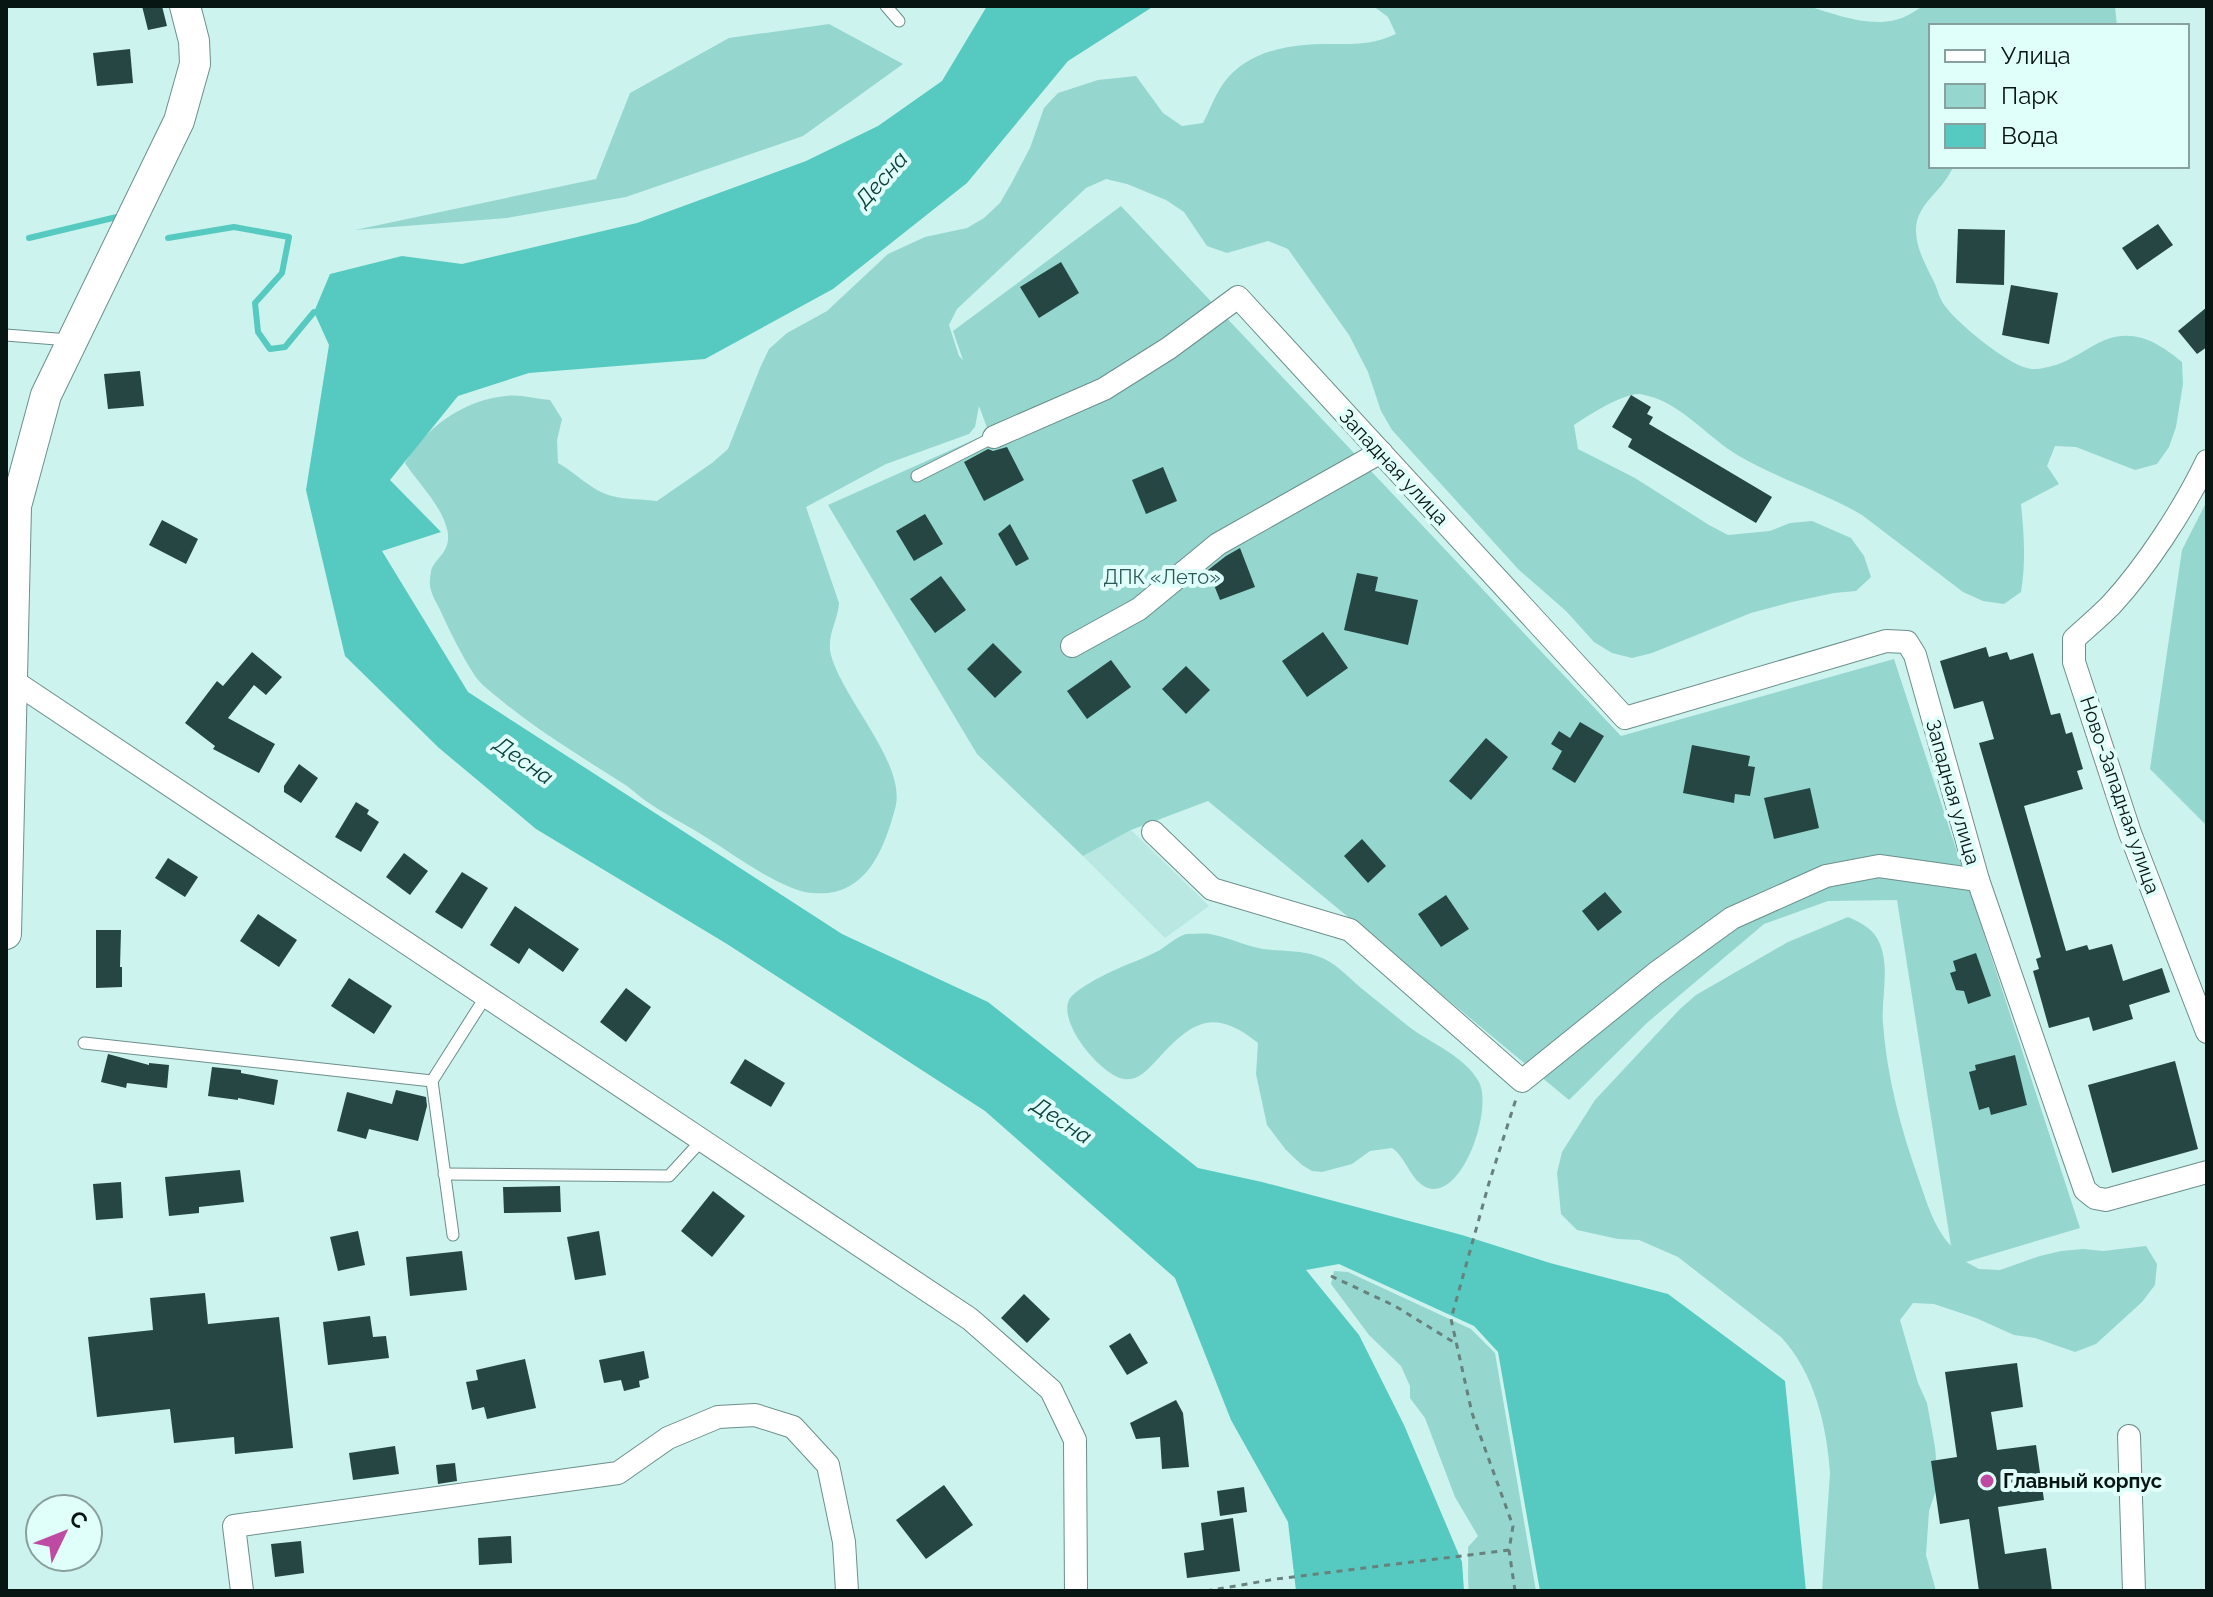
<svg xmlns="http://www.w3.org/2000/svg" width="2213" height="1597" font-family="Raleway,sans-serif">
	<rect width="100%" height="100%" fill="#cdf3ee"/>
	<path fill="#b9e8e3" d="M1131,830L1209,906L1165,938L1083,856Z"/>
	<g fill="#95d6cf">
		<path d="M1373,6H1808C1834,14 1867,27 1895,20C1905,18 1915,11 1923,6H2115L2117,26H1931V166H1954C1950,173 1946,180 1941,186C1932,197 1921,206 1917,221C1912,243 1926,265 1935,284C1938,291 1940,300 1945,306C1958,324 2006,363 2027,368C2035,371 2048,367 2056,365C2074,359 2088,347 2105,340C2135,328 2159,343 2182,362L2183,384L2176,427L2169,447L2157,464L2135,470L2076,447L2055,446L2047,466L2059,484L2021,504C2024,534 2026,562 2021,592L2004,604L1983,601L1963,592L1862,515C1823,492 1778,479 1739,456C1705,436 1681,401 1640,394C1625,392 1587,416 1574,425L1578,449L1635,478L1709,525L1728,535L1770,531L1790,523L1812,521L1851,538L1864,556L1871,577L1856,591L1834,593L1792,602L1751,613L1652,653L1632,658L1612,653L1594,642L1566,611L1519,570L1392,430L1381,411L1368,372L1349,335L1288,249L1268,241L1227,253L1207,246L1184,212L1166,200L1127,184L1106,179L1086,188L957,309L949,325L959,356L963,360L953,331L1121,206L1621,736L1894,659L2080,1228L1966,1262L1979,1269L2000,1270L2040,1256L2061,1251L2083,1249L2103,1251L2146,1246L2157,1264L2155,1285L2142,1302L2096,1344L2075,1352L2035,1338L2014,1335L1976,1318L1934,1304L1913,1303L1900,1320L1918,1383L1927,1403L1935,1447L1937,1469L1936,1490L1929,1511L1926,1555L1936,1591H1822L1830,1473C1827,1426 1814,1372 1781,1337L1678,1257L1639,1240L1618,1239L1577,1230L1561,1214L1557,1173L1562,1152L1595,1100L1680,1009L1696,995L1788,942L1848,917C1862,923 1874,929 1880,944C1890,969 1881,998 1883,1024C1887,1077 1901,1130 1919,1180C1927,1203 1934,1228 1951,1246L1897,900L1828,901L1764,924L1648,1022L1569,1100L1208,801L1131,830L1083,856L977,754L828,505L989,433L979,406L975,427L969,434L886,464L806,507L839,603C838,621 826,636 831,655C843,700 908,765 895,809C885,845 870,888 828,893C815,894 805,893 792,888C760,875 733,854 704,836C685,824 664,814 646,801C640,797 634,791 627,786C585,759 541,733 502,701C493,693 482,686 475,676C462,656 451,634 441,612C438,605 433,598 431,590C429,585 430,577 431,572C433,558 453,553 447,529C441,505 419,484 405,463C426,427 464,400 506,396C520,394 536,399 550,400L562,419L557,440L558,463C576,473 592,491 612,496C626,500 643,499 657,501L712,463L728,449L760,368L769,349L787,333L827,311L888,254L925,237L967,228L984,218L1000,203L1011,184L1030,148L1044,108L1058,93L1098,80L1136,76L1163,113L1182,126L1203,123C1210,110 1215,95 1223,84C1247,50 1291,44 1329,44C1356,44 1372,45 1396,34L1388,17Z"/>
		<path d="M829,24L903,64L803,136L626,197L507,218L355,230L596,179L630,93L729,38Z"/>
		<path d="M2207,501V826L2150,769L2182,550Z"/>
		<path d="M1186,934C1194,934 1203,933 1210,934C1228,937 1245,946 1263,949C1280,951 1300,950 1317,956C1335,962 1347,976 1361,988C1376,1000 1392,1013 1408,1026C1431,1044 1464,1055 1479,1082C1493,1109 1463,1199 1428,1188C1411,1182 1406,1157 1392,1148L1370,1151L1352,1164L1322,1172L1312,1171L1302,1165L1286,1150L1267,1125L1256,1074L1258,1043C1211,1005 1190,1024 1155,1062C1146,1071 1138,1081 1124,1079C1102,1076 1058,1024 1069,1000C1074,990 1103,975 1115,970C1129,963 1146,958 1160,950C1169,944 1175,938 1186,934Z"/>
		<path d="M1334,1271L1348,1272L1471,1329L1495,1353L1536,1591H1469C1467,1576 1469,1562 1468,1547L1478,1536L1455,1497L1425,1418L1410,1398V1386L1401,1366L1369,1335L1331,1284Z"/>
	</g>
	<path fill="#56cac0" d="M987,6H1154L1068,61L967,183L833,289L705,359L529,373L458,396L390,480L441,532L382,551L468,692L842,934L988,1002L1198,1168L1262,1182L1462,1235L1550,1263L1668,1294L1785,1381L1806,1591H1540L1498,1352L1474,1326L1339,1264L1306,1270L1359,1335L1404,1425L1462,1562L1464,1591H1296L1288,1522L1231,1420L1175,1278L985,1111L727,944L536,829L439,748L345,656L306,490L329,345L314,312L330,274L402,256L462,264L637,223L806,161L878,126L942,81Z"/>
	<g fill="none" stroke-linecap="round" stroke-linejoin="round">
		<g stroke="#56cac0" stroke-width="6">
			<path d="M29,238L121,216"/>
			<path d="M168,238L234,227L289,237L282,273L255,303L258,332L270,349L285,347L314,312H320"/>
		</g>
	</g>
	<g fill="#254643">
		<path d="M142,6H162L167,26L148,30Z"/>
		<path d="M130,49L133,83L97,86L93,53Z"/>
		<path d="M2158,224L2173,245L2137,270L2122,248Z"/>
		<path d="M1958,229L2005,230L2004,285L1956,283Z"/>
		<path d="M1061,262L1079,293L1039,318L1020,287Z"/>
		<path d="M2011,285L2058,293L2049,344L2002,335Z"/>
		<path d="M2207,307V347L2197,354L2178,331Z"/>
		<path d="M140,371L144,406L108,409L104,374Z"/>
		<path d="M1631,395L1651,407L1647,414L1653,417L1649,424L1772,497L1756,523L1628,447L1632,439L1612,427Z"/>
		<path d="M1007,447L1024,480L984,501L964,462L988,449L993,451Z"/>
		<path d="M1163,467L1177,501L1146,514L1132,480Z"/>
		<path d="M925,514L943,544L914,561L896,531Z"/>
		<path d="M162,520L198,539L186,564L149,545Z"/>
		<path d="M1010,524L1029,559L1016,566L998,534Z"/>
		<path d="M1240,548L1255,587L1220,600L1208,570L1226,556Z"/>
		<path d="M1357,573L1378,577L1375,591L1418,600L1408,645L1344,630Z"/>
		<path d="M941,576L966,610L935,633L910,599Z"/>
		<path d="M1323,632L1348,668L1307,697L1282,661Z"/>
		<path d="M993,643L1022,672L995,698L967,669Z"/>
		<path d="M1986,647L1989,657L2007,652L2010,660L2033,653L2051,715L2060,713L2066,734L2072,732L2083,769L2077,771L2083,789L2024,806L2066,951L2087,945L2089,950L2112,944L2123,981L2162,968L2170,992L2129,1005L2133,1019L2093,1031L2089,1017L2049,1028L2033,971L2039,969L2036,959L2041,957L1979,743L1994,739L1983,701L1954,709L1940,661Z"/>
		<path d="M252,652L282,677L266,695L254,685L228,718L275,744L259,773L213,749L215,746L185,723L217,681L223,686Z"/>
		<path d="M1111,660L1131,687L1087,719L1067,691Z"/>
		<path d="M1186,666L1210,690L1186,714L1162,689Z"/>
		<path d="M1580,722L1604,736L1575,783L1552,769L1562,751L1551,744L1559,731L1570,738Z"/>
		<path d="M1486,738L1508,757L1471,800L1449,781Z"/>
		<path d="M1692,745L1750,756L1748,766L1755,767L1750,796L1735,794L1734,803L1683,793Z"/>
		<path d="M299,764L318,778L301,803L284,792V786Z"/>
		<path d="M1810,788L1819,828L1774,839L1764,798Z"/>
		<path d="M356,802L369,810L367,814L379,822L361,852L335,837Z"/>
		<path d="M1362,839L1386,866L1368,883L1344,856Z"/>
		<path d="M404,853L428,871L410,895L386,877Z"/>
		<path d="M168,858L198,877L185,897L155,878Z"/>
		<path d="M462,872L488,888L462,929L435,912Z"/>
		<path d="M1605,892L1622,912L1598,931L1582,911Z"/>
		<path d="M1446,895L1469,929L1441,947L1418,914Z"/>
		<path d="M515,906L579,949L563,972L529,948L519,964L490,945Z"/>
		<path d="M258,914L297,940L279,967L240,941Z"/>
		<path d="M96,930H121L120,967H122V987L96,988Z"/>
		<path d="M1976,953L1991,996L1968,1004L1964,991L1956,990L1950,973L1956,971L1953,961Z"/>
		<path d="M349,978L392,1006L374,1034L331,1006Z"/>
		<path d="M626,988L651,1007L626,1042L600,1022Z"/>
		<path d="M108,1054L149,1065V1063L169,1065L167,1088L127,1083L126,1088L101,1082Z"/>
		<path d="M2015,1055L2027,1105L1991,1115L1989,1107L1979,1110L1969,1072L1976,1070L1975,1065Z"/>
		<path d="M745,1059L785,1083L771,1107L730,1083Z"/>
		<path d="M2175,1061L2198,1149L2112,1173L2088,1085Z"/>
		<path d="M212,1067L241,1070V1073L278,1080L274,1105L238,1098V1100L208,1096Z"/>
		<path d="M396,1090L426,1097L427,1106L418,1141L369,1129L366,1139L337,1131L347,1092L392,1104Z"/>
		<path d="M240,1170L244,1202L199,1207V1213L169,1216L165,1177Z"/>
		<path d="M121,1182L123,1218L96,1220L93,1184Z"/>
		<path d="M560,1186L561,1212L504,1213L503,1187Z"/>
		<path d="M713,1191L745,1216L712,1257L681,1231Z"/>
		<path d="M358,1231L365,1265L338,1271L330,1237Z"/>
		<path d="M599,1231L606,1275L575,1280L567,1237Z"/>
		<path d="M462,1251L467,1290L410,1296L406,1257Z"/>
		<path d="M205,1293L208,1324L279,1317L293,1448L235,1454L234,1437L174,1443L170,1409L97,1417L88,1337L153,1330L150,1298Z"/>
		<path d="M1024,1294L1050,1319L1027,1343L1001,1318Z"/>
		<path d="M370,1316L373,1337L386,1336L389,1358L328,1365L323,1322Z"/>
		<path d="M1130,1333L1148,1363L1127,1375L1109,1346Z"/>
		<path d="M644,1351L649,1378L639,1381L640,1387L624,1391L621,1380L604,1383L599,1360Z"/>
		<path d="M525,1359L536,1408L487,1419L484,1407L472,1410L466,1382L478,1380L476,1370Z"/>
		<path d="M2017,1363L2023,1407L1991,1412L1997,1450L2036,1445L2044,1500L1998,1507L2005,1554L2046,1548L2052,1591H1979L1969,1519L1940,1524L1931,1461L1957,1457L1945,1372Z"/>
		<path d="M1176,1400L1183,1413L1189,1467L1162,1469L1160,1437L1136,1439L1130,1423Z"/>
		<path d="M395,1446L399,1474L353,1480L349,1453Z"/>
		<path d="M455,1463L457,1481L438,1484L436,1465Z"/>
		<path d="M944,1485L973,1525L926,1559L896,1520Z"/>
		<path d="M1244,1487L1247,1512L1220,1516L1217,1491Z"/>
		<path d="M1233,1518L1240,1571L1187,1578L1184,1553L1204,1550L1201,1523Z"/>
		<path d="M511,1536L512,1563L479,1565L478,1538Z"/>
		<path d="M301,1541L304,1573L275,1577L271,1544Z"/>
	</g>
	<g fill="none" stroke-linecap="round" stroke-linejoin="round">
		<defs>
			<g id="lane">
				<path d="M886,6L899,21"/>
				<path d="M6,335L69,340"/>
				<path d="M917,476L994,437"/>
				<path d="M84,1043L432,1081L486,996"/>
				<path d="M432,1081L453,1235"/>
				<path d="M444,1174L669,1176L702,1140"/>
			</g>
			<g id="street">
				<path d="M994,437L1104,389L1169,348L1238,297L1625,718L1886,641L1907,642L1915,655L1978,880L2085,1190L2095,1198L2106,1200L2207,1172"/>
				<path d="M2207,461C2184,509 2146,567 2111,605C2099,617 2086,628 2074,639V662L2130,833L2207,1032"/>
				<path d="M1072,646L1139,609L1218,544L1381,452"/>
				<path d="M12,680L970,1319L1051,1390L1075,1440L1076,1591"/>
				<path d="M1153,832L1212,889L1350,930L1522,1081L1656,973L1732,918L1826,876L1879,866L1978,880"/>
				<path d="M2129,1436L2134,1591"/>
				<path d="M242,1591L234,1526L618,1473L668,1438L718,1417L755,1415L793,1427L828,1465L844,1542L847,1591"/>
			</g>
			<path id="secondary" d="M6,934L16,506L46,395L179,121L195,64L194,41L185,6"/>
		</defs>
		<use href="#lane" stroke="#6c8f8b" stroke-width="13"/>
		<use href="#street" stroke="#6c8f8b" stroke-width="24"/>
		<use href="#secondary" stroke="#6c8f8b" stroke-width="32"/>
		<g stroke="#67817d" stroke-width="3" stroke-dasharray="6 6" stroke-linecap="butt">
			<path d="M1331,1276L1395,1306L1455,1343"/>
			<path d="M1206,1591L1276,1579L1509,1550"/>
			<path d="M1515,1591L1509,1550L1513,1526L1472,1413L1451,1319L1489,1183L1516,1099"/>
		</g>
		<use href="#lane" stroke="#fff" stroke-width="11"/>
		<use href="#street" stroke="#fff" stroke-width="22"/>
		<use href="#secondary" stroke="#fff" stroke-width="30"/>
	</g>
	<circle fill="#be4aa4" stroke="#e0fefa" stroke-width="3" cx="1987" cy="1481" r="8"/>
	<g text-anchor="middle" stroke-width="8" stroke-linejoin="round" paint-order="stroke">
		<g font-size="20" fill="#071513" stroke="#e0fefa">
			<text transform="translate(1394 467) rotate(47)" y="7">Западная улица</text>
			<text transform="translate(1953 792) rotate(74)" y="7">Западная улица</text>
			<text transform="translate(2120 795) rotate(71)" y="7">Ново-Западная улица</text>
		</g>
		<g font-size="20" fill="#2a5b57" stroke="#e0fefa">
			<text x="1162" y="584">ДПК «Лето»</text>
		</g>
		<g font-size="20" font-weight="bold" fill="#071513" stroke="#e0fefa" text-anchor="start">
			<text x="2003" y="1488">Главный корпус</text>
		</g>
		<g font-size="22" font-style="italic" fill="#0b413d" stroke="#e0fefa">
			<text transform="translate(881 179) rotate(-48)" y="8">Десна</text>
			<text transform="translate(524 760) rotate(35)" y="8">Десна</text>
			<text transform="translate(1062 1120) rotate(33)" y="8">Десна</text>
		</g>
	</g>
	<rect width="2213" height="1597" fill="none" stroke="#071513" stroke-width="16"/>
	<rect x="1929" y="24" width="260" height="144" fill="#e0fefa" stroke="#89a19e" stroke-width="2"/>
	<rect x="1945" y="50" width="40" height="12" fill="#ffffff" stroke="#89a19e" stroke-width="2"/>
	<text x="2001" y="64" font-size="24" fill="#071513">Улица</text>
	<rect x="1945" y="84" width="40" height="24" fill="#95d6cf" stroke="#89a19e" stroke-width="2"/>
	<text x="2001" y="104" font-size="24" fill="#071513">Парк</text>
	<rect x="1945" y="124" width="40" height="24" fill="#56cac0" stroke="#89a19e" stroke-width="2"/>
	<text x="2001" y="144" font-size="24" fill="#071513">Вода</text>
	<g transform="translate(64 1533) rotate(47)"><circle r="38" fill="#e0fefa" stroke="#89a19e" stroke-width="2"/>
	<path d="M0-6L14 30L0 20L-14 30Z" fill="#be4aa4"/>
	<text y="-12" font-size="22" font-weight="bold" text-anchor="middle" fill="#071513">С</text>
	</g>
</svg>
